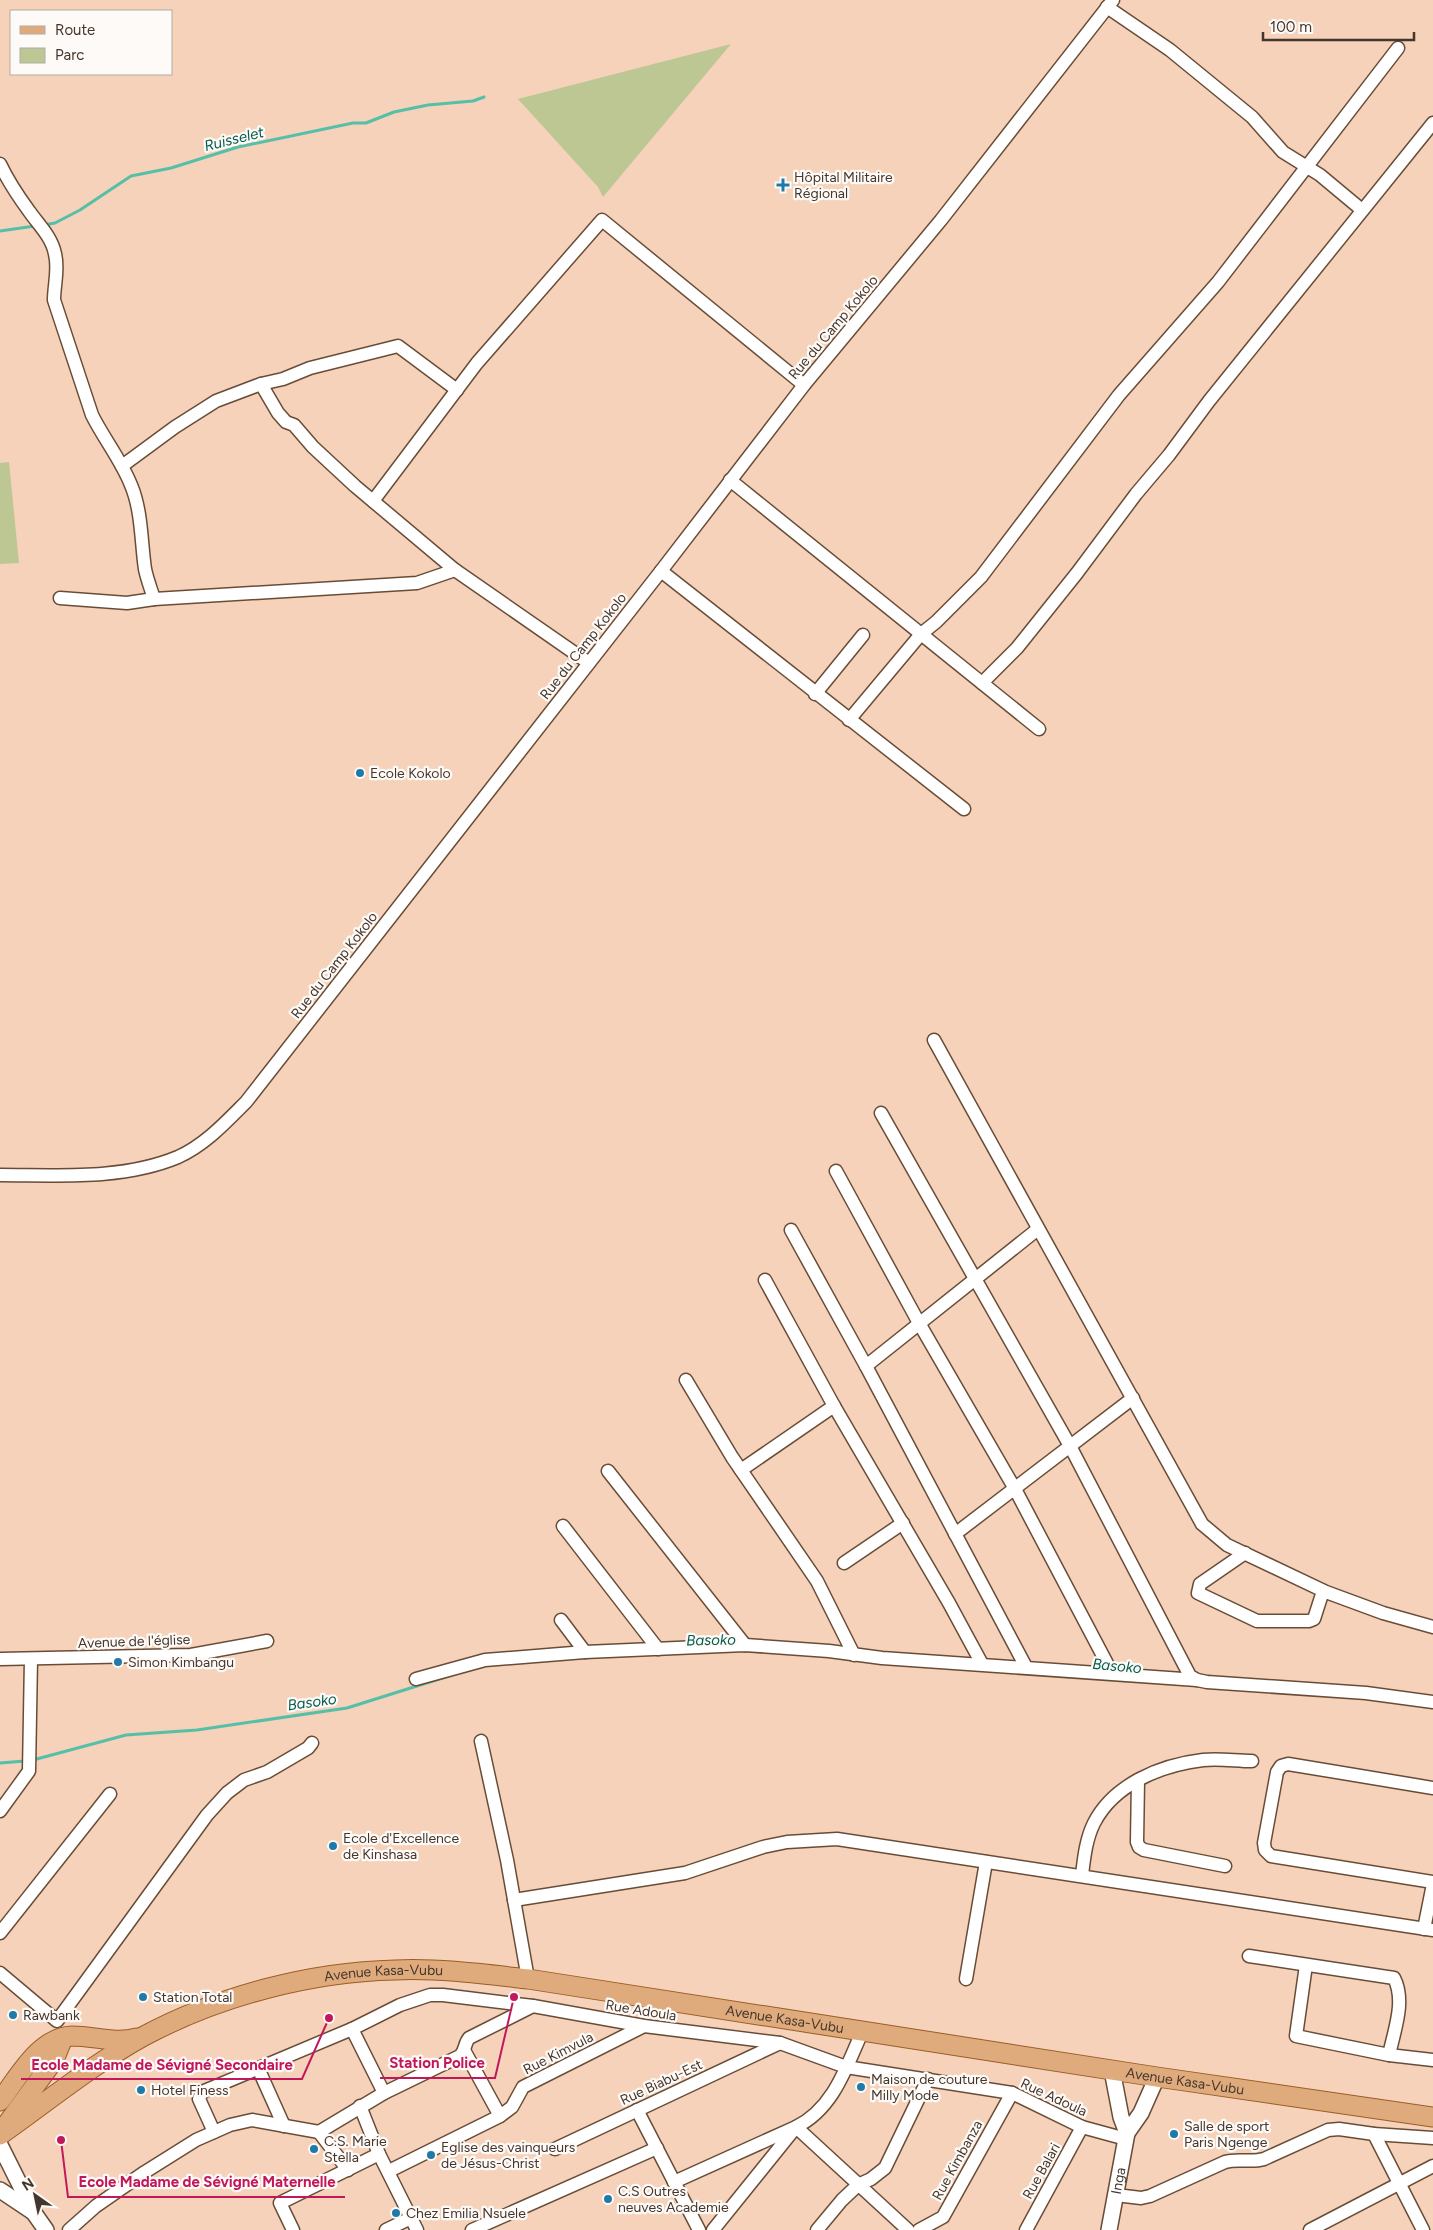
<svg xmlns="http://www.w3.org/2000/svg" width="1433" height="2230" font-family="Figtree,sans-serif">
	<rect width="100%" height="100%" fill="#f5d2b9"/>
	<g fill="#bdc793">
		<path d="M731,44L603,197L598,187L518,99Z"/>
		<path d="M9,462L19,563L0,564V463Z"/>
	</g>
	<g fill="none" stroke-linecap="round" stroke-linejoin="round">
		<g stroke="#56bfa8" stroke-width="3">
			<path d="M44,225L55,223L80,210L131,176L171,168L238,147L353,123H366L394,112L428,105L473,101L484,97"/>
			<path d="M0,231L35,226"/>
			<path d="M33,1760L126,1735L197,1730L347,1708L452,1675"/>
			<path d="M0,1763L25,1761"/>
		</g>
		<defs>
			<g id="minor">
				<path d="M1107,7L1170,50L1252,117L1283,152L1320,175L1362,210"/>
				<path d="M0,164C8,181 18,196 29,211C38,224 52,237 55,254C59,269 54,285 54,300L92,415C104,439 121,460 131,485C142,511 141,542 145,569C147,579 151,589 154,599"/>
				<path d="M261,384L278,413L286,422L294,425L313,447L355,486L455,570L589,663"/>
				<path d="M122,466L175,427L216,401L261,384L283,379L310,368L398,346L457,390"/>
				<path d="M730,480L1039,729"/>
				<path d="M373,501L477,363L602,220L804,385"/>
				<path d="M661,571L964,809"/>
				<path d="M60,598L127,603L154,599L417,583L455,570"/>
				<path d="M982,683L1017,648L1077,573L1136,494L1169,455L1209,401L1433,123"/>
				<path d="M815,694L863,635"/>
				<path d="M849,720L921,634L936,622L981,577L1119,395L1218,282L1398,48"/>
				<path d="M934,1040L1202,1524L1227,1545L1326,1592L1383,1613L1433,1627"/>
				<path d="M881,1113L1070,1446L1190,1676L1197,1680L1207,1682L1366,1693L1433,1702"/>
				<path d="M836,1171L919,1323L1015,1489L1112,1673"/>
				<path d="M0,1175C59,1175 123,1180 178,1157C205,1145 226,1122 246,1102L661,571L804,385L941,220L1113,0"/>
				<path d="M791,1230L866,1366"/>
				<path d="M765,1280L834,1406L949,1603L982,1664"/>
				<path d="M686,1380L732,1457L817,1581L854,1655"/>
				<path d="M741,1470L834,1406"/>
				<path d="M608,1471L745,1645"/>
				<path d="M563,1526L658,1649"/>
				<path d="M955,1534L1133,1398"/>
				<path d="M1245,1553L1200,1584L1198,1593L1257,1621H1309L1314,1619L1323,1591"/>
				<path d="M844,1563L903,1523"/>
				<path d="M561,1620L585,1652"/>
				<path d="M0,1659L191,1655L267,1641"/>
				<path d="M1026,1667L866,1366L1038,1229"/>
				<path d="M416,1679L485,1660L585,1652L745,1645L829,1651L882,1658L1197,1680"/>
				<path d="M481,1741L507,1860L528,1979"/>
				<path d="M1138,1780L1137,1842L1139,1847L1144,1850L1225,1866"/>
				<path d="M1433,1788L1288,1764L1281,1766L1277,1772L1264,1843L1265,1850L1271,1856L1433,1882"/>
				<path d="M0,1811L29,1771L31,1659"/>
				<path d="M1082,1875C1084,1858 1086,1839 1094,1823C1114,1784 1161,1765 1203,1760C1219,1758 1236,1761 1252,1761"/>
				<path d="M514,1900L685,1873L763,1847L787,1842L837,1839L1433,1930"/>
				<path d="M1424,1929L1433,1884"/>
				<path d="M0,1933L110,1794"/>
				<path d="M1249,1956L1394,1978C1406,2001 1394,2031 1389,2055"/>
				<path d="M1306,1965L1296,2036L1389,2055L1433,2060"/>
				<path d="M0,1973L57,2021L207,1815L227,1793L244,1780L267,1772L308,1748L312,1743"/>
				<path d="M966,1979L986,1862"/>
				<path d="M352,2029L384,2093"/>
				<path d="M465,2052L500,2116"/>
				<path d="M258,2068L284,2126"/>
				<path d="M360,2106L379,2154L417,2230"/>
				<path d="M637,2110L699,2230"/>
				<path d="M214,2132L199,2099L202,2092L352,2029L400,2005L430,1995H443L533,2006L644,2026L780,2043L846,2067L1012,2093L1082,2127L1126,2139"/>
				<path d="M319,2132L348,2170"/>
				<path d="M1374,2134L1423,2230"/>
				<path d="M555,2149L780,2043"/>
				<path d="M389,2171L500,2116L512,2107L523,2087L644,2026"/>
				<path d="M674,2182L796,2127L908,2230"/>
				<path d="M1116,2195L1141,2198L1150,2196L1225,2162C1238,2158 1251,2163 1264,2159L1328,2130L1339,2129L1374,2134L1433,2138"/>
				<path d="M69,2230L96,2206L145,2172L196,2140L230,2125L252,2120L319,2132L384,2093L460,2056C466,2050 464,2044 469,2038L533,2006"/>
				<path d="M293,2230L280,2203L379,2154"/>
				<path d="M386,2230L411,2218"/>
				<path d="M472,2230L657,2148"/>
				<path d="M713,2230L796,2127C833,2109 846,2068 862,2032"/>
				<path d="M817,2230L842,2200L858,2185L871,2179L885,2168L928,2079"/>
				<path d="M919,2230L943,2217L1012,2093"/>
				<path d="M1026,2230L1082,2127"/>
				<path d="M1310,2230L1433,2166"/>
			</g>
			<g id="tertiary">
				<path d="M1112,2070L1121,2117L1127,2133"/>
				<path d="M0,2145L34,2213L46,2230"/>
				<path d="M0,2190L33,2212"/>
				<path id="s1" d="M1109,2230L1127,2133L1141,2113L1157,2077"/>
			</g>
			<g id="primary">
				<path d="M0,2101C18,2078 39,2037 72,2036C95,2036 114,2044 137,2038"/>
				<path d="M7,2124L54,2060L63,2038"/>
				<path id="s2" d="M0,2135C47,2102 93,2064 144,2036C219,1996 310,1972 395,1970C439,1968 484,1974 528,1979L1157,2077L1433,2117"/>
			</g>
		</defs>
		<use href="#minor" stroke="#694c37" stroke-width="15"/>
		<use href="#tertiary" stroke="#694c37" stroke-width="18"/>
		<use href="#primary" stroke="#9a5d27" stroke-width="21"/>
		<use href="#minor" stroke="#fff" stroke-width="12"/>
		<use href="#tertiary" stroke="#fff" stroke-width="15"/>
		<use href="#primary" stroke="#dfaa7c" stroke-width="19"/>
	</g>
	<g fill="#207aa9" stroke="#fefaf7" stroke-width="2">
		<path d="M780.5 177.5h5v5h5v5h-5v5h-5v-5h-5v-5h5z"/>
		<circle cx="360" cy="773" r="5"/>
		<circle cx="118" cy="1662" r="5"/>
		<circle cx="333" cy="1846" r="5"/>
		<circle cx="143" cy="1997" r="5"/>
		<circle cx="13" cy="2015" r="5"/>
		<circle cx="861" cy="2087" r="5"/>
		<circle cx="141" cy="2090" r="5"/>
		<circle cx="1174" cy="2134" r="5"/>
		<circle cx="314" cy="2149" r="5"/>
		<circle cx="431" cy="2155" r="5"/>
		<circle cx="608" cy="2199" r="5"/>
		<circle cx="396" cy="2213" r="5"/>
	</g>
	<g text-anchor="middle" stroke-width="4.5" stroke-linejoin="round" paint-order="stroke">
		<g font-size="14" fill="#44362c" stroke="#fefaf7" text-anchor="start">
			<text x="794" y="182">Hôpital Militaire<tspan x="794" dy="16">Régional</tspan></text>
			<text x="370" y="778">Ecole Kokolo</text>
			<text x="128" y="1667">Simon Kimbangu</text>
			<text x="343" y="1843">Ecole d'Excellence<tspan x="343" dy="16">de Kinshasa</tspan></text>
			<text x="153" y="2002">Station Total</text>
			<text x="23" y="2020">Rawbank</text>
			<text x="871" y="2084">Maison de couture<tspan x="871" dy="16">Milly Mode</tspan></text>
			<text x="151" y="2095">Hotel Finess</text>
			<text x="1184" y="2131">Salle de sport<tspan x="1184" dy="16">Paris Ngenge</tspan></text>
			<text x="324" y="2146">C.S. Marie<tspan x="324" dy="16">Stella</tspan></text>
			<text x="441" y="2152">Eglise des vainqueurs<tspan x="441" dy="16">de Jésus-Christ</tspan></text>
			<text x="618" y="2196">C.S Outres<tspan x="618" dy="16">neuves Academie</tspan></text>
			<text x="406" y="2218">Chez Emilia Nsuele</text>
		</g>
		<g font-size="14" fill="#44362c" stroke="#fefaf7">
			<text transform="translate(833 327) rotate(-50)" y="5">Rue du Camp Kokolo</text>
			<text transform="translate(583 646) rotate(-52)" y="5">Rue du Camp Kokolo</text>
			<text transform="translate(334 965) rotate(-52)" y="5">Rue du Camp Kokolo</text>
			<text transform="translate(134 1641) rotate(-2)" y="5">Avenue de l'église</text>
			<text dy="5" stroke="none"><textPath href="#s2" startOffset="425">Avenue Kasa-Vubu</textPath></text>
			<text transform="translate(641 2010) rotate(9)" y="5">Rue Adoula</text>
			<text dy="5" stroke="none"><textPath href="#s2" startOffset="830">Avenue Kasa-Vubu</textPath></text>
			<text transform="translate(558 2053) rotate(-27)" y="5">Rue Kimvula</text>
			<text dy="5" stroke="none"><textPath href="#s2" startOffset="1235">Avenue Kasa-Vubu</textPath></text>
			<text transform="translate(661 2082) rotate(-25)" y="5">Rue Biabu-Est</text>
			<text transform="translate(1054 2097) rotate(25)" y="5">Rue Adoula</text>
			<text transform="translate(957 2160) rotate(-61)" y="5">Rue Kimbanza</text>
			<text transform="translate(1041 2171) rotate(-61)" y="5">Rue Balari</text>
			<text dy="5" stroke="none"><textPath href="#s1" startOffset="50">Inga</textPath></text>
		</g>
		<g font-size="15" font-style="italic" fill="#005d4e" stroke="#fefaf7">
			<text transform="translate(234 139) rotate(-14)" y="5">Ruisselet</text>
			<text transform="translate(711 1640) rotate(-1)" y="5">Basoko</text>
			<text transform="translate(1117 1666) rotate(5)" y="5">Basoko</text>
			<text transform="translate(312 1702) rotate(-8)" y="5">Basoko</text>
		</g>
	</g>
	<path fill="none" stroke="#c2185b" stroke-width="2" d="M514 1997L495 2078H380M329 2018L302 2079H21M61 2140L68 2197H345"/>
	<g fill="#c2185b" stroke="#fefaf7" stroke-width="2">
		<circle cx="514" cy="1997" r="5"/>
		<circle cx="329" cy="2018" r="5"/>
		<circle cx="61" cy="2140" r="5"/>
	</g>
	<g font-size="15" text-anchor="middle" font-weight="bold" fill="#c2185b" stroke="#fefaf7" stroke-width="4.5" stroke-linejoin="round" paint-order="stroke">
		<text x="437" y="2068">Station Police</text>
		<text x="162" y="2070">Ecole Madame de Sévigné Secondaire</text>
		<text x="207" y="2187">Ecole Madame de Sévigné Maternelle</text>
	</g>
	<rect x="10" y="10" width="162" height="65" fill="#fefaf7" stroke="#b4aca6"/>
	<rect x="20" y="26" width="25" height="8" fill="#dfaa7c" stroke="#b4aca6"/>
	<text x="55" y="35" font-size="15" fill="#44362c">Route</text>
	<rect x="20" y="48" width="25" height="15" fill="#bdc793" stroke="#b4aca6"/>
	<text x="55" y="60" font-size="15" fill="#44362c">Parc</text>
	<g transform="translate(35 2195) rotate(327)" stroke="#fefaf7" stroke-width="4" paint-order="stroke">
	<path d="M0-4L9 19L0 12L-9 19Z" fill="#44362c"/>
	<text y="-8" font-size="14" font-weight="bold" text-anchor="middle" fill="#44362c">N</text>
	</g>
	<path d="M1263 32v8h151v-8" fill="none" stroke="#44362c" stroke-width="2.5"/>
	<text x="1270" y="32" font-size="15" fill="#44362c" stroke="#fefaf7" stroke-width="4" paint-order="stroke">100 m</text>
</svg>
